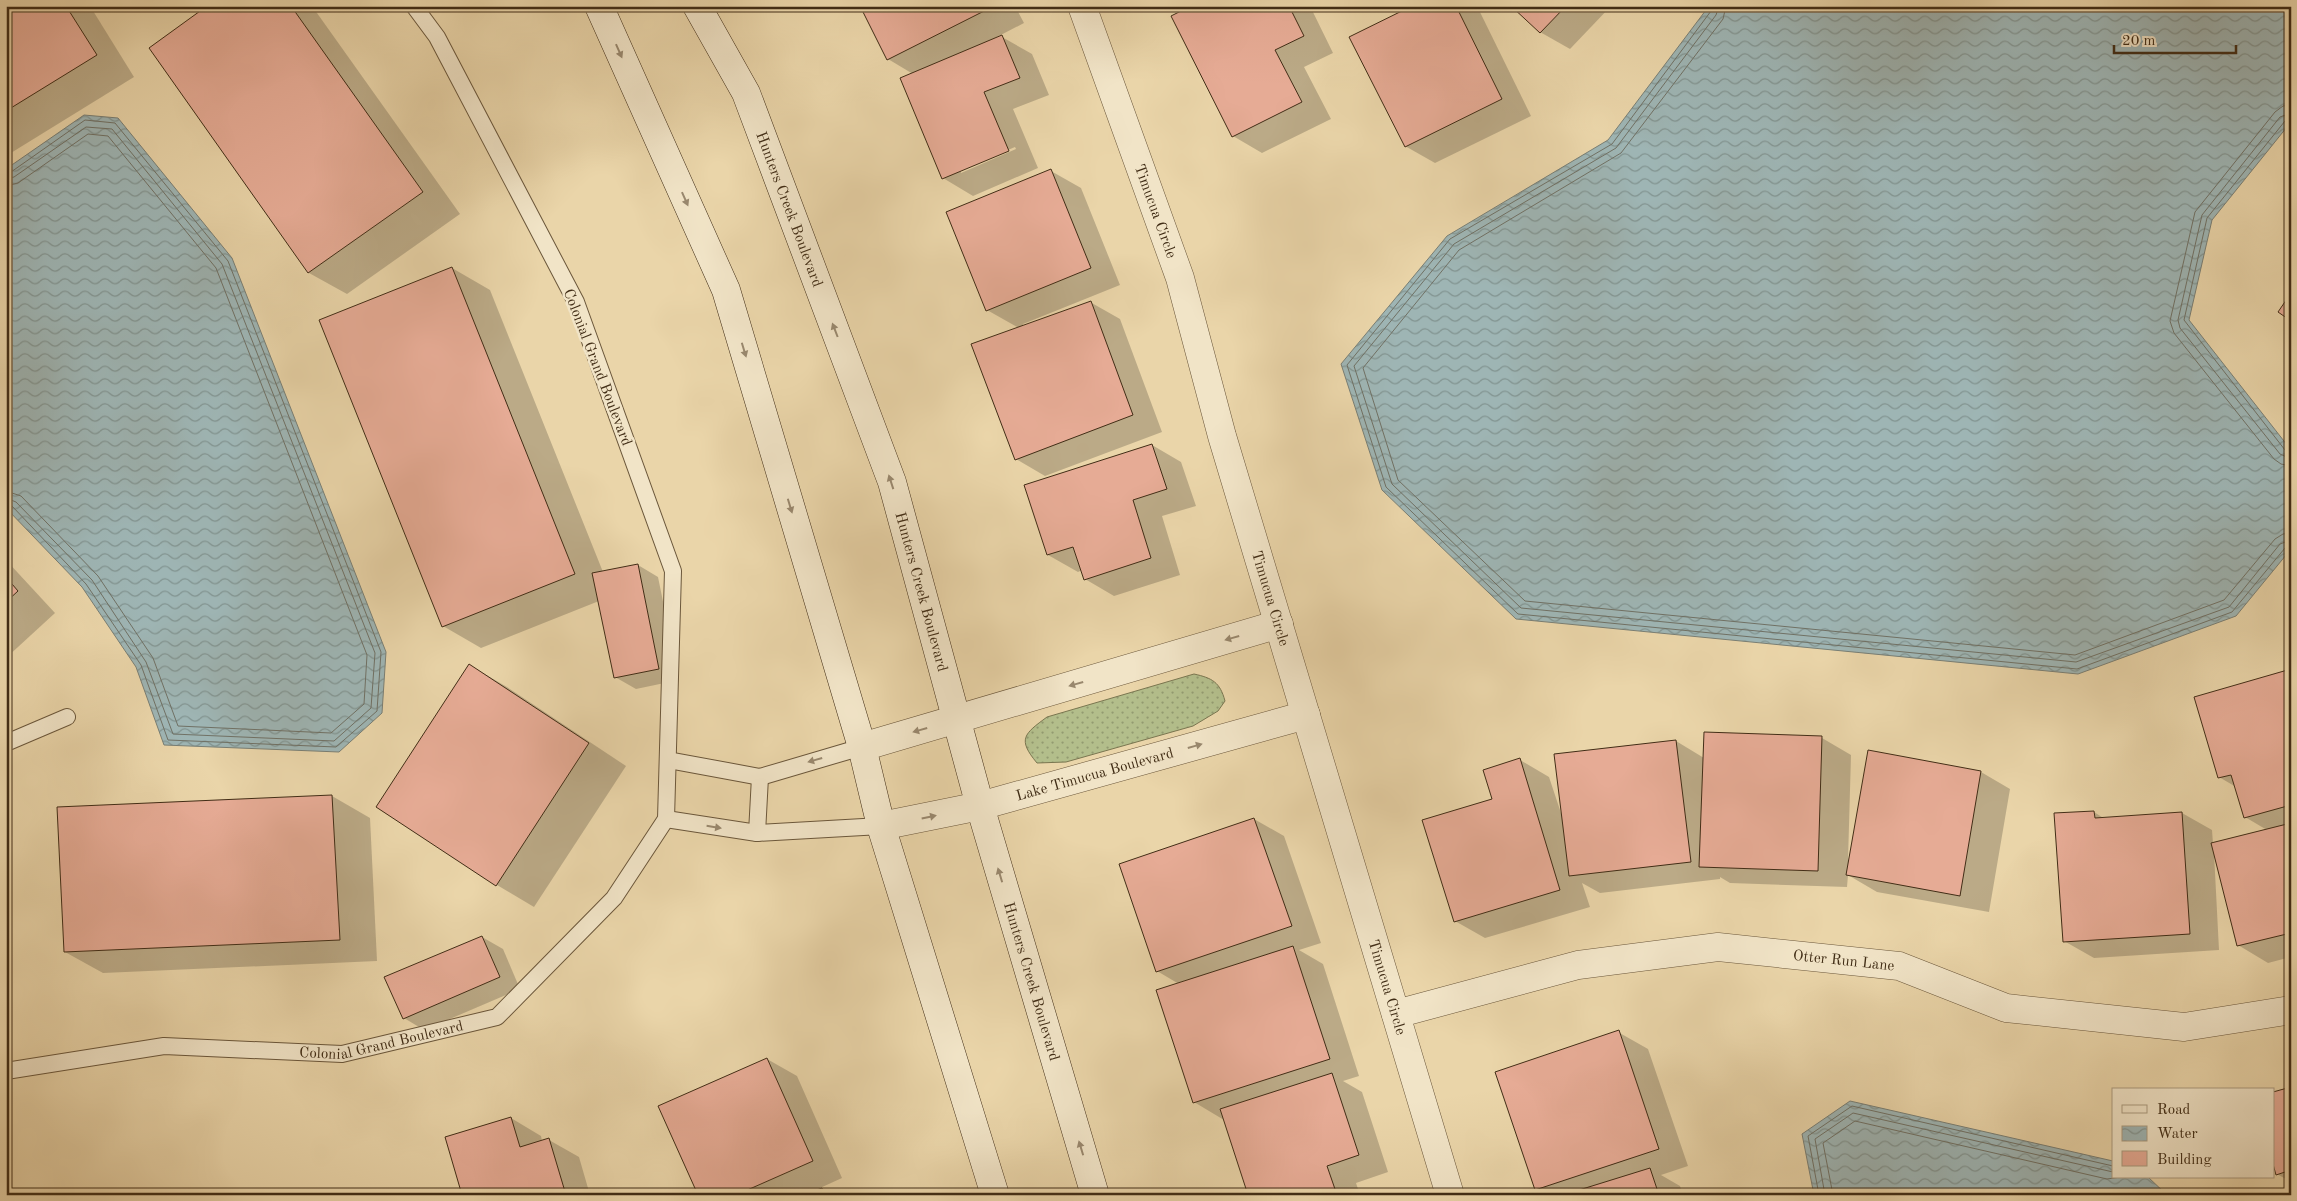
<svg xmlns="http://www.w3.org/2000/svg" width="2297" height="1201" font-family="'Old Standard TT',serif">
	<defs>
		<pattern id="grass-dots" width="8" height="8" patternUnits="userSpaceOnUse" patternTransform="scale(1.25)"><rect width="8" height="8" fill="#b3be8b"/><path d="M2 2h.1M6 6h.1" fill="none" stroke="#939b71" stroke-width="1.8" stroke-linecap="round"/></pattern>
		<pattern id="water-waves" width="16" height="10" patternUnits="userSpaceOnUse" patternTransform="scale(1.25)"><rect width="16" height="10" fill="#9eb5b4"/><path d="M0 5q4-4 8 0t8 0" fill="none" stroke="#829491"/></pattern>
	</defs>
	<rect width="100%" height="100%" fill="#ead5a9"/>
	<filter id="stains"><feTurbulence type="fractalNoise" baseFrequency=".004" numOctaves="4"/><feColorMatrix values="0 0 0 0 .2 0 0 0 0 .09 0 0 0 0 .02 0 0 0 .5 -.17"/></filter>
	<radialGradient id="worn" r=".72"><stop offset=".6" stop-color="#630" stop-opacity="0"/><stop offset="1" stop-color="#630" stop-opacity=".3"/></radialGradient>
	<path fill="url(#grass-dots)" stroke="#7a7650" d="M1194,674C1212,678 1220,682 1225,701L1218,711L1193,726L1066,762L1037,763C1017,739 1024,734 1047,717Z"/>
	<g fill="url(#water-waves)" stroke="#797f75">
		<path d="M1709,6H2291V122L2212,220L2189,320L2291,450V549L2236,616L2078,674L1516,619L1382,490L1341,364L1447,236L1608,140Z"/>
		<path d="M84,115L118,118L232,258L386,652L382,713L339,752L164,745L136,667L82,587L6,508V169Z"/>
		<path d="M1850,1101L2113,1161V1177H2148L2167,1195H1814L1802,1134Z"/>
	</g>
	<g fill="#0003" fill-rule="evenodd">
		<path d="M6,6H90L134,77L6,156Z"/>
		<path d="M209,6H312L460,214L347,294L309,273L150,48Z"/>
		<path d="M862,6H1015L1024,23L995,38L996,40L1002,37L1032,54L1049,95L1013,109L1038,168L973,196L943,178L913,74L888,59ZM1015,147L1016,149L961,173V170Z"/>
		<path d="M1194,6H1310L1333,53L1304,67L1331,119L1262,153L1233,136Z"/>
		<path d="M1415,6H1477L1531,116L1435,163L1405,146Z"/>
		<path d="M1513,6H1611L1570,49L1540,32Z"/>
		<path d="M1051,171L1081,188L1120,285L1023,324V327L1090,302L1120,319L1162,432L1045,476L1016,459L1019,328L987,310Z"/>
		<path d="M452,268L490,290L603,572L638,565L658,577L679,680L636,689L615,677L599,601L481,648L443,626Z"/>
		<path d="M1152,445L1181,462L1196,506L1162,516L1180,575L1114,596L1085,579L1082,570L1078,572L1048,555Z"/>
		<path d="M6,560L55,613L6,658Z"/>
		<path d="M469,665L507,687L626,766L534,907L497,885L378,807Z"/>
		<path d="M2291,671V957L2268,963L2238,945L2214,853L2219,950L2094,958L2064,941L2094,812L2105,819L2182,813L2212,830L2213,844L2267,830L2245,817L2236,787L2219,777Z"/>
		<path d="M1822,738L1851,755L1848,861L1981,772L2010,789L1989,912L1877,892L1848,875L1847,887L1730,883L1720,877V879L1600,893L1582,883L1590,907L1485,938L1455,921L1493,800L1520,760L1549,777L1562,816L1676,741L1704,758Z"/>
		<path d="M332,796L370,818L377,961L103,973L65,952Z"/>
		<path d="M1254,819L1284,836L1321,943L1299,950L1323,964L1359,1076L1343,1081L1362,1092L1388,1172L1356,1183L1360,1195H1249L1224,1120L1194,1102L1179,984L1157,971Z"/>
		<path d="M482,937L503,949L520,989L424,1030L404,1018Z"/>
		<path d="M1618,1032L1648,1049L1688,1166L1661,1175L1680,1186L1683,1195H1545L1536,1190L1497,1073Z"/>
		<path d="M767,1059L797,1076L842,1178L820,1188L832,1195H699Z"/>
		<path d="M2291,1088V1182L2277,1174Z"/>
		<path d="M511,1118L541,1136L542,1141L549,1140L579,1157L590,1195H463Z"/>
	</g>
	<g fill="none" stroke-linecap="round" stroke-linejoin="round">
		<g stroke="#707165" stroke-width="1">
			<path d="M1713,6L1711,11L1612,144L1450,239L1347,365L1386,487L1518,614L2077,669L2232,612L2285,548L2291,546"/>
			<path d="M1719,6L1716,15L1616,148L1454,244L1354,366L1392,484L1521,608L2076,662L2229,607L2280,544L2291,540"/>
			<path d="M1726,6L1723,19L1621,153L1459,250L1363,368L1398,480L1525,601L2075,655L2224,600L2275,539L2283,534L2291,533"/>
			<path d="M2291,105L2283,106L2275,112L2195,212L2170,321L2174,333L2274,459L2281,464L2291,466"/>
			<path d="M2291,113L2280,117L2202,215L2178,320L2180,328L2280,454L2291,459"/>
			<path d="M2291,119L2285,121L2207,218L2184,320L2285,450L2291,452"/>
			<path d="M6,173L11,172L85,120L115,123L228,261L381,652L377,711L336,747L168,740L141,665L86,584L12,506L6,505"/>
			<path d="M6,179L14,177L86,127L112,129L222,264L375,653L371,708L334,741L173,734L146,662L92,580L16,502L6,498"/>
			<path d="M6,186L18,183L88,134L108,136L216,268L367,655L364,704L331,733L178,726L153,658L98,576L21,496L6,491"/>
			<path d="M1819,1195L1808,1136L1852,1106L2113,1166"/>
			<path d="M1825,1195L1815,1139L1853,1113L2113,1172"/>
			<path d="M1833,1195L1823,1143L1855,1121L2107,1179L2121,1177"/>
		</g>
	</g>
	<g fill="#e6ab95" stroke="#412d16">
		<path d="M6,6H66L97,55L6,111Z"/>
		<path d="M207,6H291L423,192L308,273L149,48Z"/>
		<path d="M860,6H994L887,60Z"/>
		<path d="M1191,6H1289L1304,36L1275,50L1302,102L1232,137L1171,16Z"/>
		<path d="M1412,6H1456L1502,99L1405,147L1349,37Z"/>
		<path d="M1511,6H1566L1540,33Z"/>
		<path d="M1002,35L1020,78L984,92L1009,151L942,179L900,78Z"/>
		<path d="M1051,169L1091,268L986,311L946,212Z"/>
		<path d="M452,267L575,574L442,627L319,320Z"/>
		<path d="M2291,293V321L2278,312Z"/>
		<path d="M1091,301L1133,415L1015,460L971,344Z"/>
		<path d="M1152,444L1167,489L1133,500L1151,558L1084,580L1073,547L1047,555L1024,485Z"/>
		<path d="M638,564L659,669L614,678L592,573Z"/>
		<path d="M6,577L18,591L6,602Z"/>
		<path d="M469,664L589,743L496,886L376,807Z"/>
		<path d="M2291,669V805L2244,818L2231,775L2218,778L2194,697Z"/>
		<path d="M1704,732L1822,736L1818,871L1699,867Z"/>
		<path d="M1676,740L1691,862L1569,876L1554,754Z"/>
		<path d="M1868,750L1981,771L1960,896L1846,875Z"/>
		<path d="M1520,758L1560,890L1454,922L1422,820L1492,799L1483,770Z"/>
		<path d="M332,795L340,940L64,952L57,807Z"/>
		<path d="M2094,811L2095,818L2182,812L2190,934L2063,942L2054,813Z"/>
		<path d="M1254,818L1292,926L1156,972L1119,864Z"/>
		<path d="M2291,823V933L2237,946L2211,843Z"/>
		<path d="M482,936L500,977L403,1019L384,977Z"/>
		<path d="M1293,946L1330,1059L1193,1103L1156,990Z"/>
		<path d="M1619,1030L1659,1149L1535,1190L1495,1072Z"/>
		<path d="M767,1058L813,1161L736,1195H698L658,1106Z"/>
		<path d="M1332,1073L1359,1155L1327,1166L1336,1192L1327,1195H1248L1220,1109Z"/>
		<path d="M2291,1087V1170L2276,1175L2273,1164V1092Z"/>
		<path d="M511,1117L520,1147L549,1138L566,1195H462L445,1137Z"/>
		<path d="M1650,1168L1659,1195H1563Z"/>
		<path d="M822,1188L825,1195H804Z"/>
	</g>
	<g fill="none" stroke-linecap="round" stroke-linejoin="round">
		<defs>
			<g id="lane">
				<path d="M6,743L67,717"/>
				<path d="M668,760L760,777L862,747"/>
				<path d="M666,819L757,833L881,826"/>
				<path d="M757,833L760,777"/>
				<path id="s1" d="M6,1071L164,1046L342,1054L497,1017L614,898L666,819L673,571L576,302L437,37L414,6"/>
			</g>
			<g id="street">
				<path id="s2" d="M1082,6L1180,278L1222,436L1450,1195"/>
				<path d="M862,747L1279,624"/>
				<path id="s3" d="M881,826L980,806L1306,715"/>
				<path id="s4" d="M1396,1014L1578,965L1718,947L1899,966L2006,1008L2184,1027L2291,1010"/>
			</g>
			<g id="secondary">
				<path d="M599,6L726,290L862,747L881,826L995,1195"/>
				<path id="s5" d="M697,6L746,93L892,482L980,806L1095,1195"/>
			</g>
		</defs>
		<use href="#lane" stroke="#6b573b" stroke-width="18"/>
		<use href="#street" stroke="#6b573b" stroke-width="29"/>
		<use href="#secondary" stroke="#412d16" stroke-width="29"/>
		<use href="#lane" stroke="#f1e4c7" stroke-width="16"/>
		<use href="#street" stroke="#f1e4c7" stroke-width="28"/>
		<use href="#secondary" stroke="#f1e4c7" stroke-width="28"/>
	</g>
	<defs><path id="oneway-solid" d="M-6-.8H1V-3.2L6.5 0L1 3.2V.8H-6Z" transform="scale(1.25)"/></defs>
	<g fill="#99886e">
		<use href="#oneway-solid" transform="translate(619 51) rotate(66)"/>
		<use href="#oneway-solid" transform="translate(685 199) rotate(66)"/>
		<use href="#oneway-solid" transform="translate(835 330) rotate(-111)"/>
		<use href="#oneway-solid" transform="translate(744 350) rotate(73)"/>
		<use href="#oneway-solid" transform="translate(891 482) rotate(-108)"/>
		<use href="#oneway-solid" transform="translate(790 506) rotate(73)"/>
		<use href="#oneway-solid" transform="translate(1232 638) rotate(164)"/>
		<use href="#oneway-solid" transform="translate(1076 684) rotate(164)"/>
		<use href="#oneway-solid" transform="translate(920 730) rotate(164)"/>
		<use href="#oneway-solid" transform="translate(1195 746) rotate(-16)"/>
		<use href="#oneway-solid" transform="translate(815 760) rotate(164)"/>
		<use href="#oneway-solid" transform="translate(929 817) rotate(-12)"/>
		<use href="#oneway-solid" transform="translate(714 827) rotate(9)"/>
		<use href="#oneway-solid" transform="translate(1000 875) rotate(-107)"/>
		<use href="#oneway-solid" transform="translate(1081 1148) rotate(-107)"/>
	</g>
	<g text-anchor="middle" stroke-width="5" stroke-linejoin="round" paint-order="stroke">
		<g font-size="15" fill="#412d16" stroke="#f1e4c7">
			<text dy="5" stroke="none"><textPath href="#s5" startOffset="224">Hunters Creek Boulevard</textPath></text>
			<text dy="5" stroke="none"><textPath href="#s2" startOffset="218">Timucua Circle</textPath></text>
			<text transform="translate(598 367) rotate(69)" y="5">Colonial Grand Boulevard</text>
			<text dy="5" stroke="none"><textPath href="#s5" startOffset="629">Hunters Creek Boulevard</textPath></text>
			<text dy="5" stroke="none"><textPath href="#s2" startOffset="622">Timucua Circle</textPath></text>
			<text dy="5" stroke="none"><textPath href="#s3" startOffset="220">Lake Timucua Boulevard</textPath></text>
			<text dy="5" stroke="none"><textPath href="#s4" startOffset="456">Otter Run Lane</textPath></text>
			<text dy="5" stroke="none"><textPath href="#s5" startOffset="1034">Hunters Creek Boulevard</textPath></text>
			<text dy="5" stroke="none"><textPath href="#s2" startOffset="1028">Timucua Circle</textPath></text>
			<text dy="5" stroke="none"><textPath href="#s1" startOffset="379">Colonial Grand Boulevard</textPath></text>
		</g>
	</g>
	<rect width="2297" height="1201" fill="none" stroke="#ead5a9" stroke-width="25"/>
	<rect x="8" y="8" width="2282" height="1186" fill="none" stroke="#412d16" stroke-width="2.5"/>
	<rect x="12" y="12" width="2272" height="1176" fill="none" stroke="#412d16"/>
	<rect x="2112" y="1088" width="162" height="90" fill="#f1e4c7" stroke="#ab9b80"/>
	<rect x="2122" y="1105" width="25" height="8" fill="#f1e4c7" stroke="#ab9b80"/>
	<text x="2157" y="1114" font-size="15" fill="#412d16">Road</text>
	<rect x="2122" y="1126" width="25" height="15" fill="url(#water-waves)" stroke="#ab9b80"/>
	<text x="2157" y="1138" font-size="15" fill="#412d16">Water</text>
	<rect x="2122" y="1151" width="25" height="15" fill="#e6ab95" stroke="#ab9b80"/>
	<text x="2157" y="1164" font-size="15" fill="#412d16">Building</text>
	<path d="M2114 45v8h122v-8" fill="none" stroke="#412d16" stroke-width="2.5"/>
	<text x="2122" y="45" font-size="15" fill="#412d16" stroke="#f1e4c7" stroke-width="4" paint-order="stroke">20 m</text>
	<rect width="100%" height="100%" filter="url(#stains)"/>
	<rect width="100%" height="100%" fill="url(#worn)"/>
</svg>
